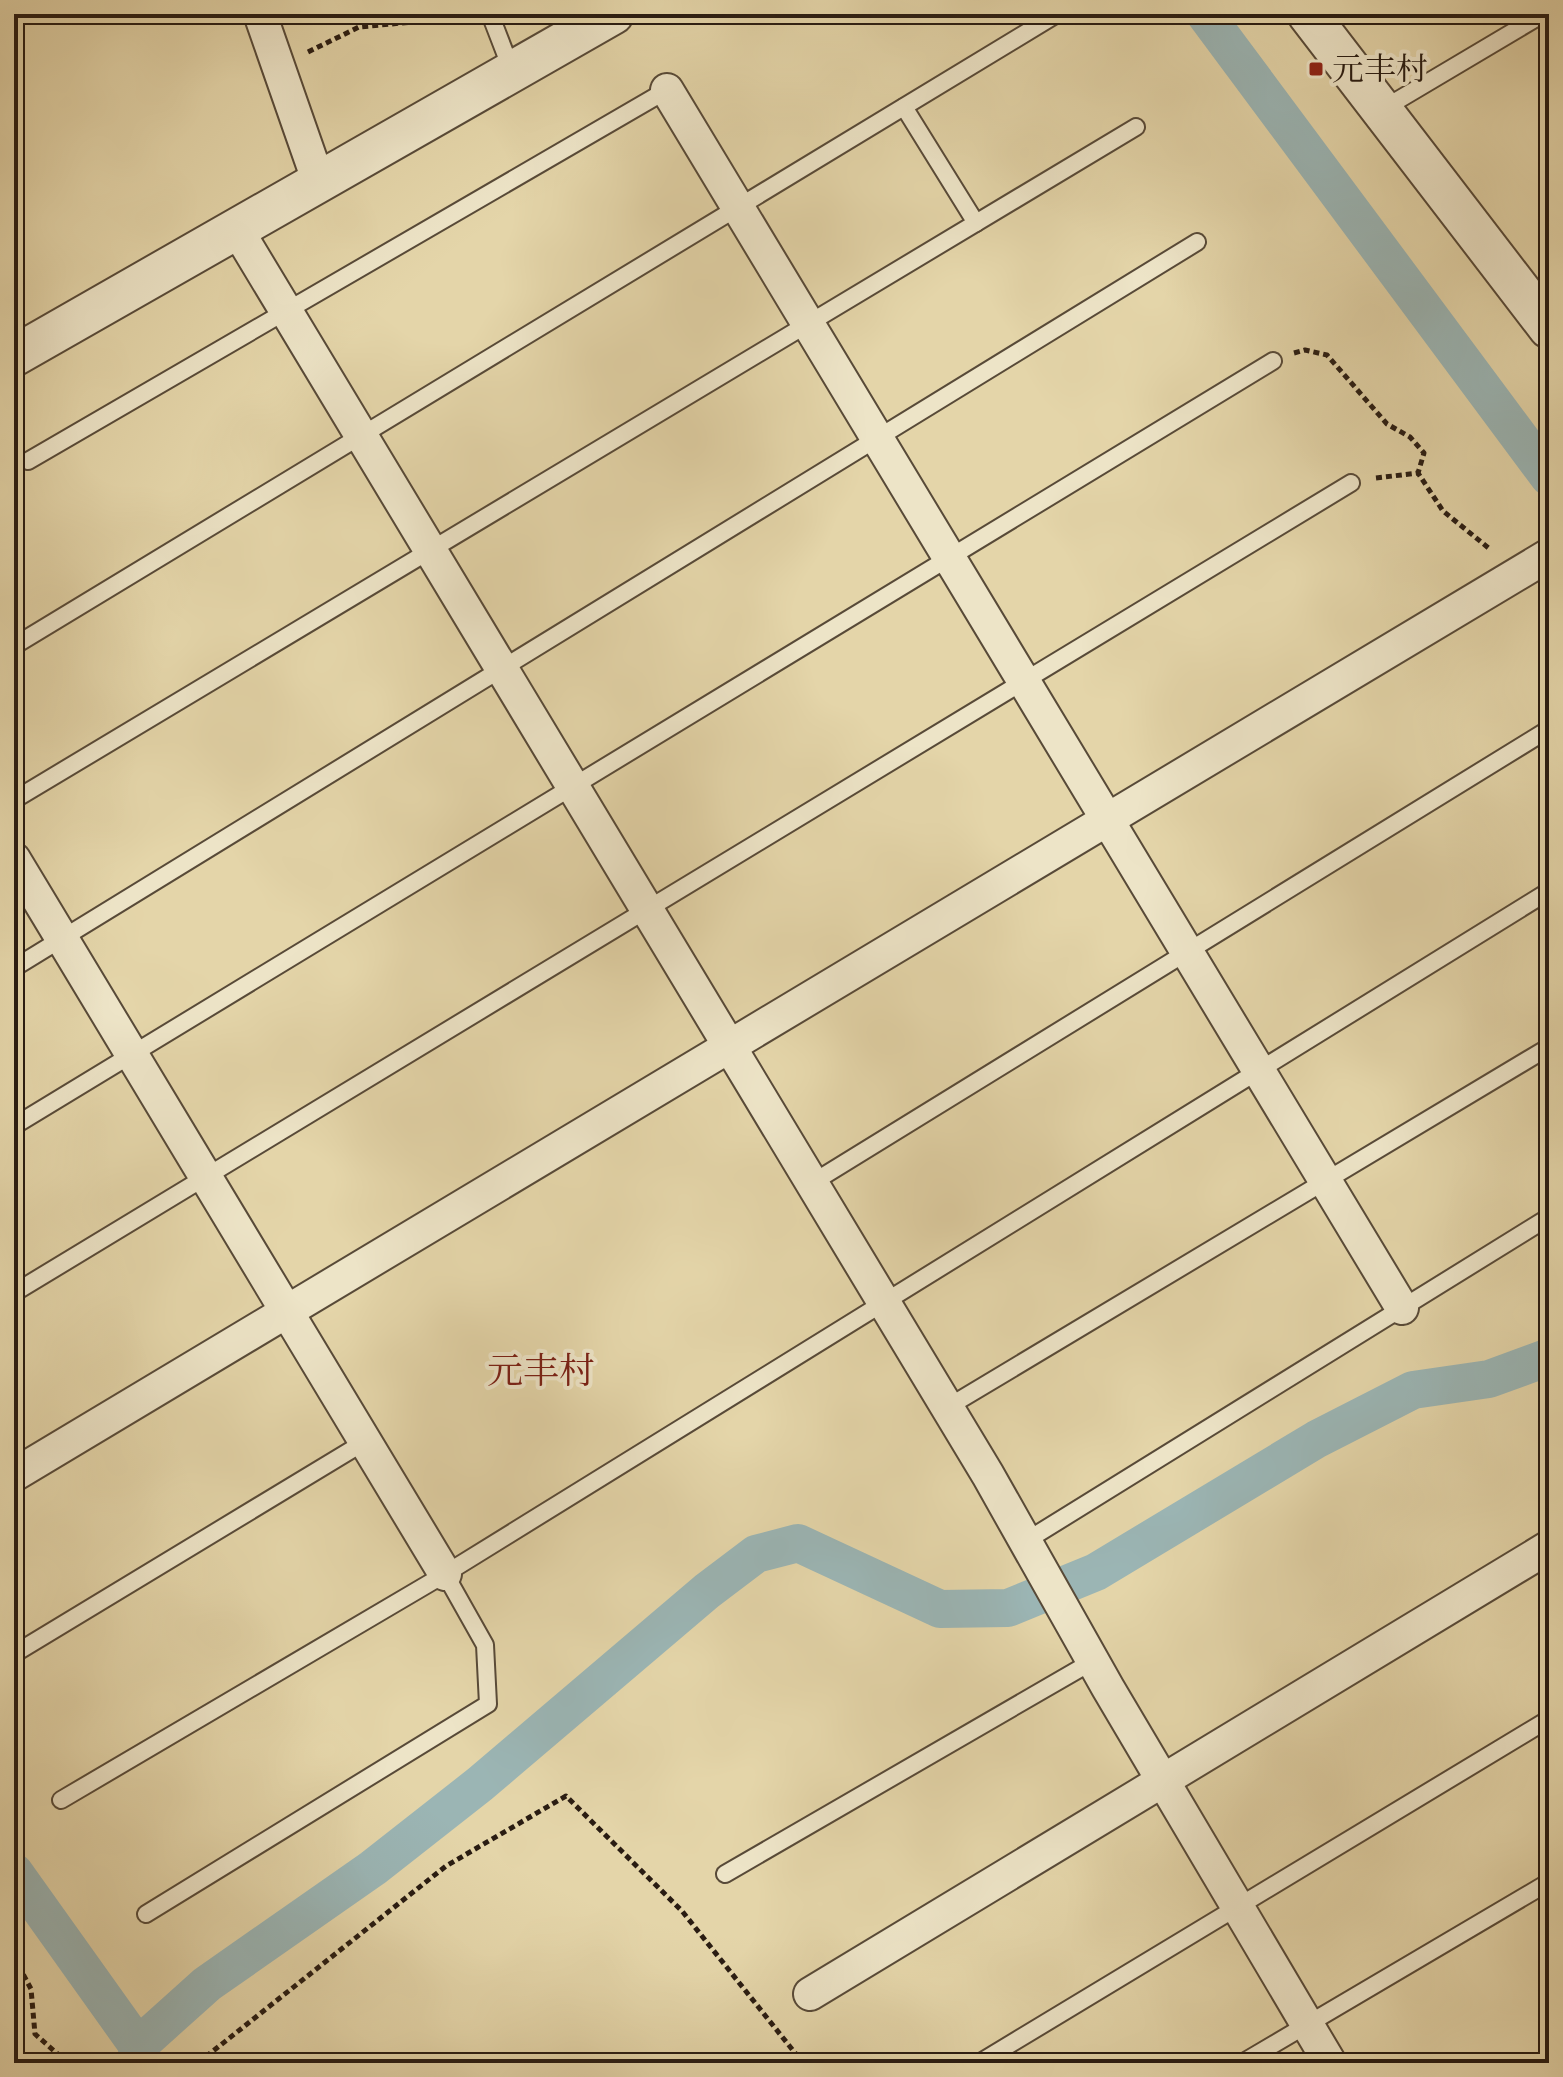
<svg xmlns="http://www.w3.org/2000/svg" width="1563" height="2077" font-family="Vollkorn,'Noto Serif SC',serif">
	<rect width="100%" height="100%" fill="#e4d5a9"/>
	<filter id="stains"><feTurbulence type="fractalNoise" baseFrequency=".0025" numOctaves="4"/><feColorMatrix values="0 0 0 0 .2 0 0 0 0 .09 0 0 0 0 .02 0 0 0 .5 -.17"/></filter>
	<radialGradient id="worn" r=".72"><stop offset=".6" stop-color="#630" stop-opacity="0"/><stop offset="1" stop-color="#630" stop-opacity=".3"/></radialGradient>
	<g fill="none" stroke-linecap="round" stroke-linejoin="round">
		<g stroke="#9bb5b4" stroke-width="38">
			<path d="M1205,14L1549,477"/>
			<path d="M14,1872L138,2046"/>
			<path d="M136,2063L138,2046L207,1984L373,1868L480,1784L707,1591L756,1554L798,1543L940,1609L1008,1608L1096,1572L1317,1439L1413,1390L1489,1379L1549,1357"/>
		</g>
		<defs>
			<g id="service">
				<path d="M490,14L512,71"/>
				<path d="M904,107L976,223"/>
				<path d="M1383,109L1543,14"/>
				<path d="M28,461L667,90"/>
				<path d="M14,646L1057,14"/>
				<path d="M14,800L1136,127"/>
				<path d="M14,968L1197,242"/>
				<path d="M14,1126L1273,361"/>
				<path d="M812,1183L1549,729"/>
				<path d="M14,1293L1351,483"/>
				<path d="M948,1407L1549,1047"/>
				<path d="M1026,1541L1549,1217"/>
				<path d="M14,1654L366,1441"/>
				<path d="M61,1800L445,1574L1549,891"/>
				<path d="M725,1874L1093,1661"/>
				<path d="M146,1914L488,1704L485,1645L445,1574"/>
				<path d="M979,2063L1549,1719"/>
				<path d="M1242,2063L1549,1882"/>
			</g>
			<g id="minor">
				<path d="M260,14L318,180"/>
				<path d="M667,90L1402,1308"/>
				<path d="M236,228L988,1475L1108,1688L1330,2063"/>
				<path d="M14,859L445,1574"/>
				<path d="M14,1475L1549,555"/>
				<path d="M810,1994L1549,1547"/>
			</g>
			<g id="tertiary">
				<path d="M1308,14L1549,328"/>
				<path d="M14,356L613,14"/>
			</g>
		</defs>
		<use href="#service" stroke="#584a38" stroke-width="20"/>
		<use href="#minor" stroke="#584a38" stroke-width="36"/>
		<use href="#tertiary" stroke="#584a38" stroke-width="44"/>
		<g stroke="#291c12" stroke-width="5" stroke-dasharray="6 4" stroke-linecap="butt">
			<path d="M308,52L359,27L434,20L446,14"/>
			<path d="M1294,353L1305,350L1327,355L1387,424L1410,437L1424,453L1418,473"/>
			<path d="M1376,478L1418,473L1443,511L1491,550"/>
			<path d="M14,1957L31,1989L35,2034L61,2057L90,2063"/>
			<path d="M198,2063L446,1866L566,1796L682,1911L803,2063"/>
		</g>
		<use href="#service" stroke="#ede4c7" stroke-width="16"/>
		<use href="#minor" stroke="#ede4c7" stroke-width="32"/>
		<use href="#tertiary" stroke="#ede4c7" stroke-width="40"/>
	</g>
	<rect fill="#8f2418" stroke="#ede4c7" stroke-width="3" x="1308" y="61" width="16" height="16" rx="4"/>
	<g text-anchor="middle" stroke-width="8" stroke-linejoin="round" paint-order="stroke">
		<g font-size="32" fill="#291c12" stroke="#ede4c7" text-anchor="start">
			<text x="1332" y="80">元丰村</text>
		</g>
		<g font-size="36" fill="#7a1f14" stroke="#ede4c7">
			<text x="541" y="1383">元丰村</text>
		</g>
	</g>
	<rect width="1563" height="2077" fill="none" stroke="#e4d5a9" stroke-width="48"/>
	<rect x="16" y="16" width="1531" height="2045" fill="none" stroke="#291c12" stroke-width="4"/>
	<rect x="24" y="24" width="1515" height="2029" fill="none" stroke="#291c12" stroke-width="2"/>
	<rect width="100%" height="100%" filter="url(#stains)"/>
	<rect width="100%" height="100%" fill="url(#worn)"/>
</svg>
